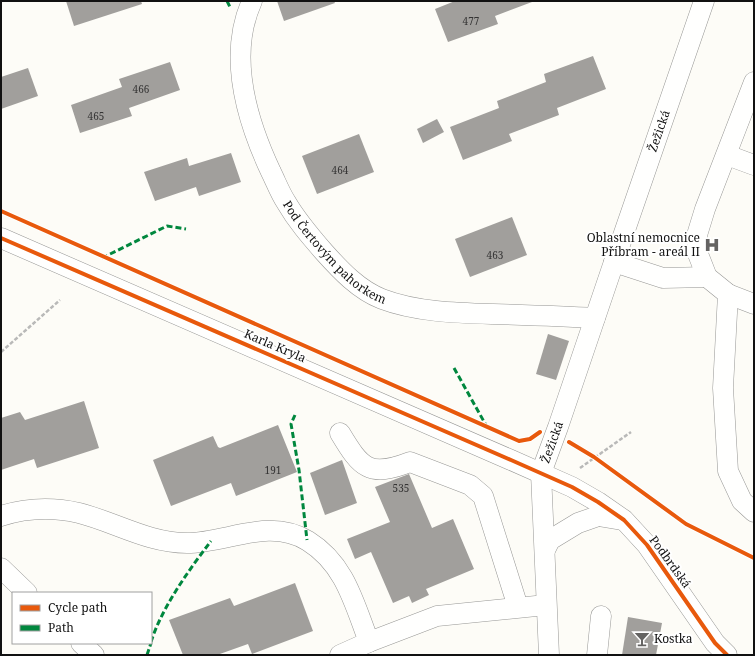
<svg xmlns="http://www.w3.org/2000/svg" width="755" height="656" font-family="'Noto Serif',serif">
	<rect width="100%" height="100%" fill="#fdfcf7"/>
	<g fill="#a19f9c">
		<path d="M66,1H141L142,4L74,26Z"/>
		<path d="M277,1H334L335,3L284,21Z"/>
		<path d="M455,1H531L532,2L495,16L498,24L448,42L435,9Z"/>
		<path d="M593,56L606,89L557,108L559,115L509,134L512,141L463,160L450,127L499,108L497,101L546,82L544,74Z"/>
		<path d="M170,62L180,90L129,108L132,116L80,133L71,105L122,87L119,79Z"/>
		<path d="M28,68L38,96L1,109V77Z"/>
		<path d="M437,119L444,132L423,143L417,129Z"/>
		<path d="M359,134L374,172L317,194L302,156Z"/>
		<path d="M231,153L241,182L199,196L196,187L155,201L144,172L187,158L189,166Z"/>
		<path d="M512,217L527,255L470,277L455,239Z"/>
		<path d="M548,334L569,341L556,380L536,374Z"/>
		<path d="M84,401L99,448L37,468L34,459L1,470V418L20,412L25,420Z"/>
		<path d="M278,425L297,472L236,496L231,483L171,506L153,460L213,436L218,447L220,448Z"/>
		<path d="M342,460L357,503L325,515L310,473Z"/>
		<path d="M409,474L432,528L453,519L474,569L426,589L429,595L412,603L409,596L393,603L371,552L355,559L347,539L390,522L375,487Z"/>
		<path d="M295,583L313,631L252,654L248,644L217,655H183L169,620L230,598L234,606Z"/>
		<path d="M628,617L662,623L656,655H622Z"/>
	</g>
	<g fill="none" stroke-linecap="round" stroke-linejoin="round">
		<defs>
			<g id="minor">
				<path id="s1" d="M252,1C227,56 247,121 271,172C276,182 280,193 286,202C297,221 310,236 324,252C341,271 359,290 382,299C416,312 457,313 493,314C527,315 561,316 595,318"/>
				<path d="M754,82L705,209L697,235L698,254L707,277L728,294L723,388L728,471L742,501L754,512"/>
				<path d="M727,155L754,165"/>
				<path d="M1,238L511,460L572,487L598,502L624,520L647,545L715,643L727,655"/>
				<path d="M614,262L663,278L707,277"/>
				<path d="M728,294L754,304"/>
				<path d="M340,433C361,468 369,478 410,462L470,485L483,496L518,607"/>
				<path d="M1,516C26,508 53,507 79,513C115,522 148,543 187,543C227,543 269,517 308,541C345,564 354,603 369,642L340,655"/>
				<path d="M545,550L550,540L578,523L598,516L622,520"/>
				<path d="M1,568L27,593"/>
				<path d="M369,642L437,616L546,605"/>
				<path d="M81,643L94,655"/>
				<path id="s2" d="M549,655L541,473L558,427L614,262L704,1"/>
				<path d="M597,655L601,616"/>
			</g>
		</defs>
		<use href="#minor" stroke="#979795" stroke-width="21"/>
		<g stroke="#b9b9b8" stroke-width="2.5" stroke-dasharray="4 2" stroke-linecap="butt">
			<path d="M1,352L60,300"/>
			<path d="M580,468L631,432"/>
		</g>
		<use href="#minor" stroke="#fffffe" stroke-width="20"/>
		<g stroke="#00873e" stroke-width="3" stroke-dasharray="6 3" stroke-linecap="butt">
			<path d="M227,1L231,9"/>
			<path d="M102,258L167,226L186,229"/>
			<path d="M454,368L487,427"/>
			<path d="M295,415L291,424L299,470L307,540"/>
			<path d="M151,642C162,607 189,570 211,541"/>
			<path d="M147,655L151,643"/>
		</g>
		<defs>
			<g id="cycleway">
				<path d="M1,211L519,441L530,439L540,432"/>
				<path d="M1,238L511,460L572,487L598,502L624,520L647,545L715,643L727,655"/>
				<path d="M569,442L594,457L686,524L754,558"/>
			</g>
		</defs>
		<use href="#cycleway" stroke="#fff" stroke-width="6"/>
		<use href="#cycleway" stroke="#e8590c" stroke-width="4"/>
	</g>
	<defs>
		<symbol id="hospital-bare" viewBox="-9 -9 18 18"><path d="M-5-5h3v3.5h4V-5h3V5h-3V1.5h-4V5h-3Z" fill="#646362" stroke="#fff" stroke-width="2.5" paint-order="stroke"/></symbol>
		<symbol id="bar-bare" viewBox="-9 -9 18 18"><path d="M-6-5H6L.8 .8V4.5H3.5V6h-7V4.5H-.8V.8Z" fill="#646362" stroke="#fff" stroke-width="2.5" paint-order="stroke"/></symbol>
	</defs>
	<g fill-rule="evenodd">
		<use href="#hospital-bare" x="701" y="234" width="22" height="22"/>
		<use href="#bar-bare" x="631" y="628" width="22" height="22"/>
	</g>
	<g text-anchor="middle" stroke-width="4" stroke-linejoin="round" paint-order="stroke">
		<g font-size="10" fill="#353434">
			<text x="471" y="25">477</text>
			<text x="141" y="93">466</text>
			<text x="96" y="120">465</text>
			<text x="340" y="174">464</text>
			<text x="495" y="259">463</text>
			<text x="273" y="474">191</text>
			<text x="401" y="492">535</text>
		</g>
		<g font-size="12" fill="#111" stroke="#fff">
			<text dy="4" stroke="none"><textPath href="#s2" startOffset="544">Žežická</textPath></text>
			<text dy="4" stroke="none"><textPath href="#s1" startOffset="282">Pod Čertovým pahorkem</textPath></text>
			<text transform="translate(275 346) rotate(23)" y="4">Karla Kryla</text>
			<text dy="4" stroke="none"><textPath href="#s2" startOffset="215">Žežická</textPath></text>
			<text transform="translate(670 562) rotate(54)" y="4">Podbrdská</text>
		</g>
		<g font-size="12" fill="#111" stroke="#fff" text-anchor="end">
			<text x="700" y="242">Oblastní nemocnice<tspan x="700" dy="14">Příbram - areál II</tspan></text>
			<text x="654" y="643" text-anchor="start">Kostka</text>
		</g>
	</g>
	<rect width="755" height="656" fill="none" stroke="#111111" stroke-width="4"/>
	<rect x="12" y="592" width="140" height="52" fill="#ffffff" stroke="#a0a0a0"/>
	<rect x="20" y="605" width="20" height="6" fill="#e8590c" stroke="#a0a0a0"/>
	<text x="48" y="612" font-size="12" fill="#111111">Cycle path</text>
	<rect x="20" y="625" width="20" height="6" fill="#00873e" stroke="#a0a0a0"/>
	<text x="48" y="632" font-size="12" fill="#111111">Path</text>
</svg>
